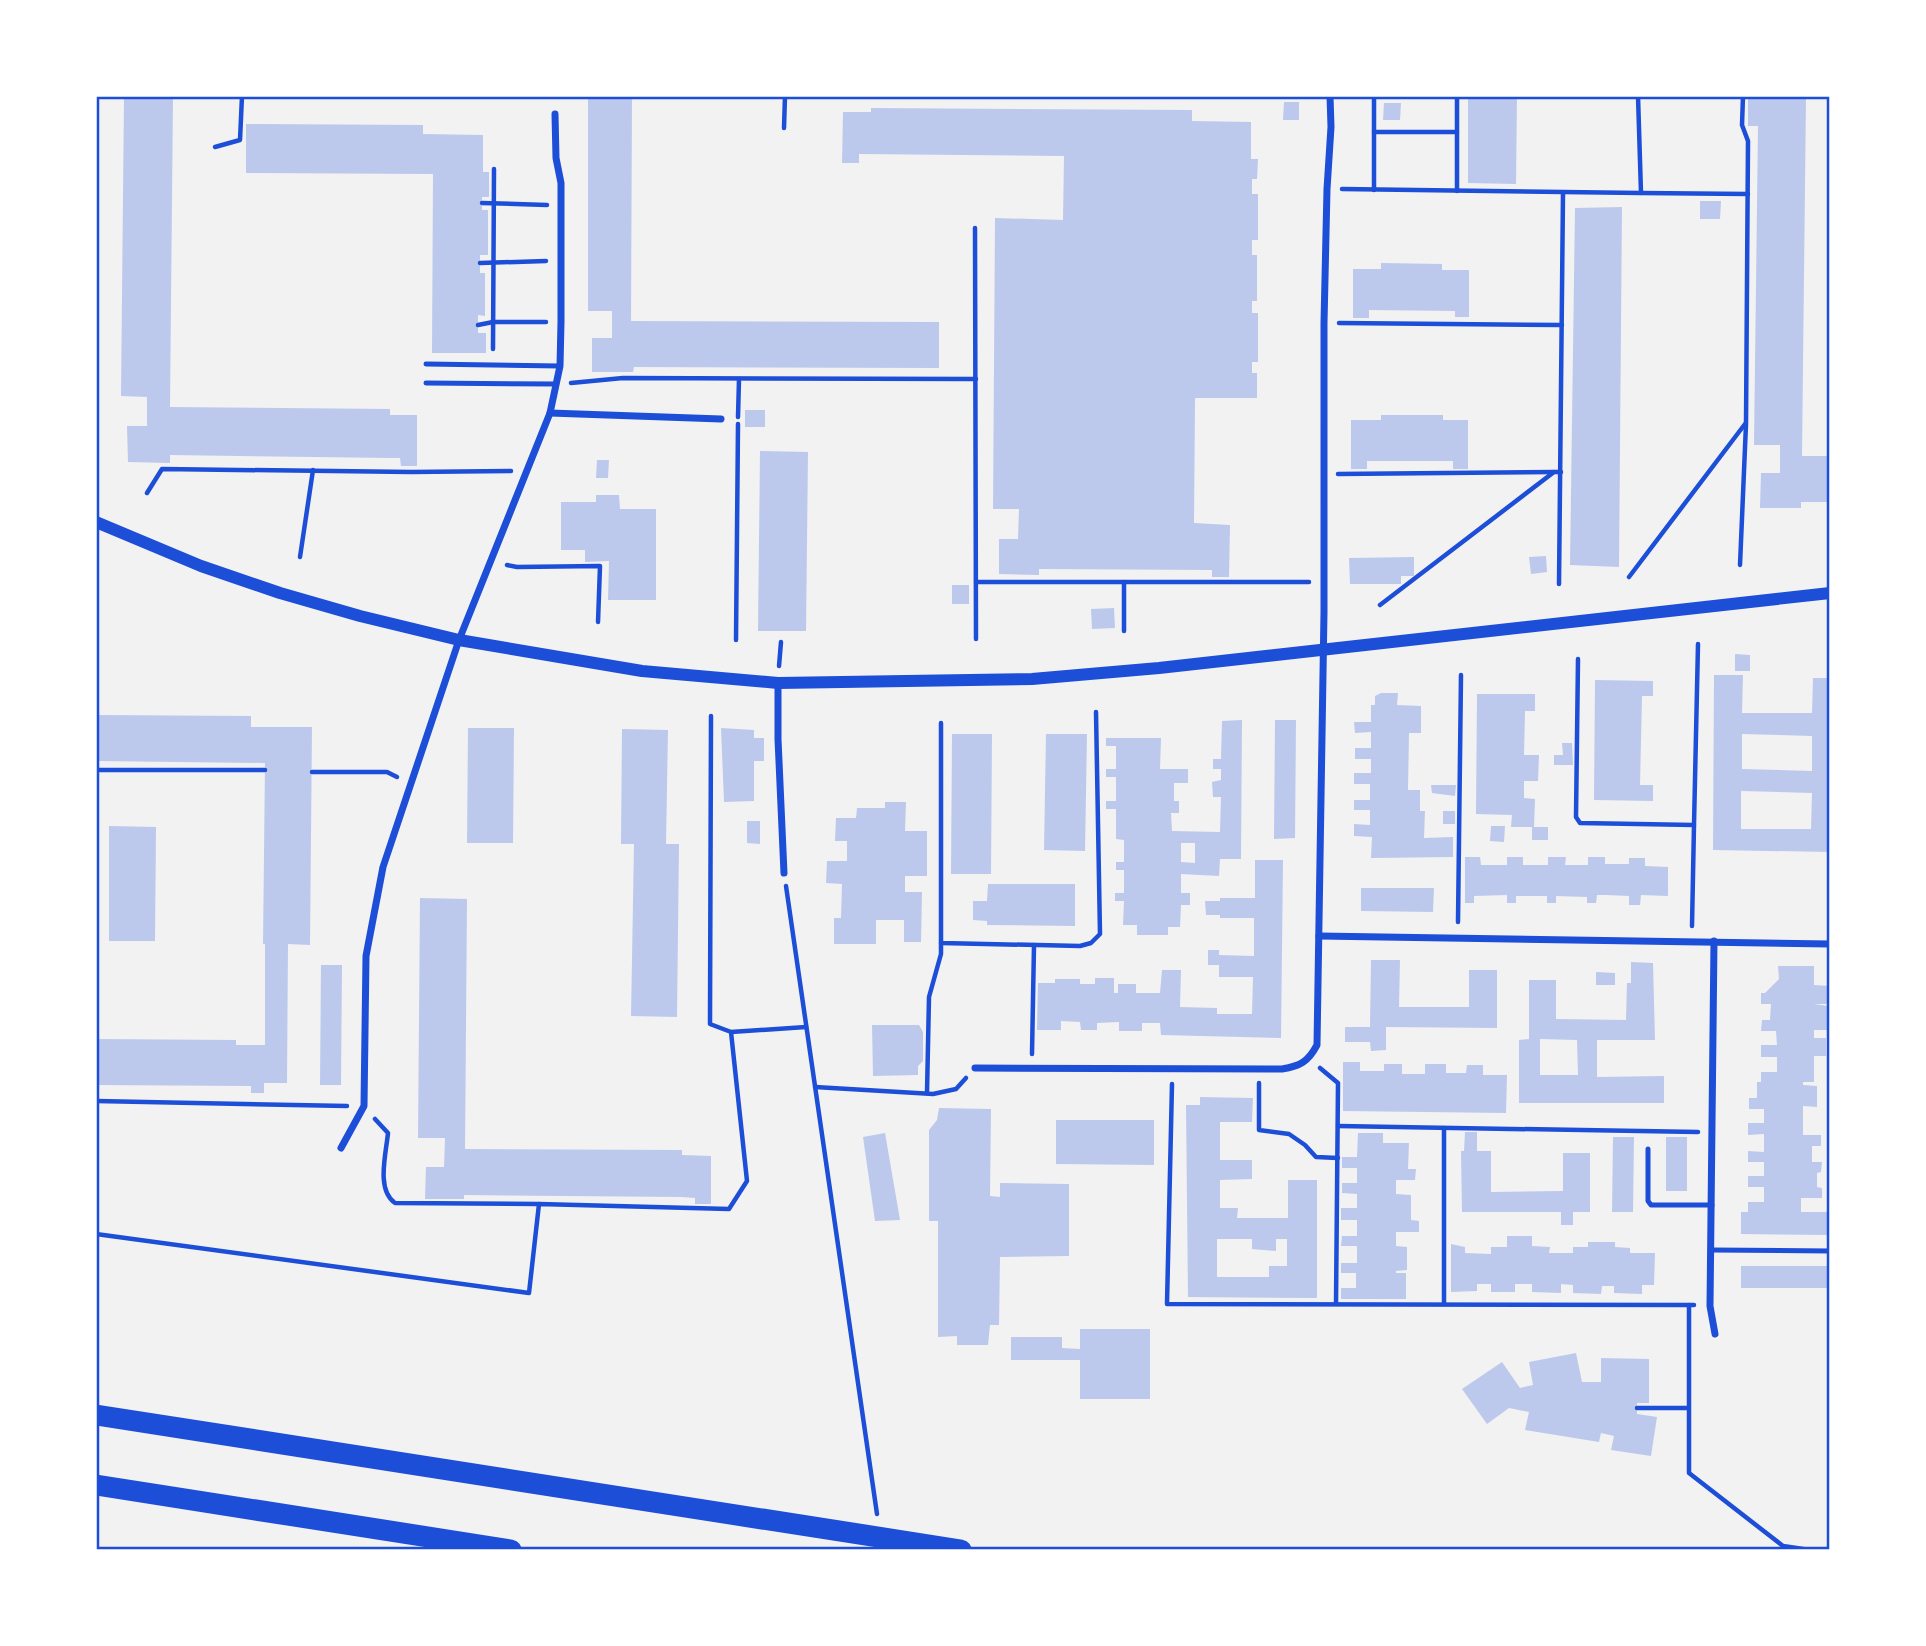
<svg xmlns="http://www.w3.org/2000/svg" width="1926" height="1646" font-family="Karla,sans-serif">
	<rect width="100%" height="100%" fill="#f2f2f2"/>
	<g fill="#bdc9ec" fill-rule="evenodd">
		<path d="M124,96H173L170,407L390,409V415H417V466H401L400,458H391L170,455V463L128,462L127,426H147V397L121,396Z"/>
		<path d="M588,96H632L631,321L939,322V368L634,367L633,372H592V338H612V311H588Z"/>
		<path d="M1468,96H1517L1516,184L1468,183Z"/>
		<path d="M1748,96H1806L1802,456H1830V502H1801V508H1760L1761,473H1780V445H1754L1758,126H1748Z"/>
		<path d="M1284,102H1299V120H1283Z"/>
		<path d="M1384,103H1401L1400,120H1383Z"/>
		<path d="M871,108L1192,110V121L1251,122V159H1258L1257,179H1252V194H1258V240H1252V255H1257V301H1252V313H1258V362H1252V373H1257V398H1195L1194,523L1230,525L1229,577H1212V570L1039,569V575L999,574V539H1018L1019,509H993L995,218L1063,220L1064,156L859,154V163H842L843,112H871Z"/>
		<path d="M246,124L423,125V134L483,135V172H489V197H482V210H488V255H480V273H485V316L478,315V333H486V353H432L433,174L246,173Z"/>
		<path d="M1700,201H1721L1720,219H1700Z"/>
		<path d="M1622,207L1619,567L1570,565L1575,208Z"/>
		<path d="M1381,263L1442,264V270H1469V317H1455V311L1369,310V318H1353V269H1381Z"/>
		<rect x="745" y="410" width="20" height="17"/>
		<path d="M1381,415H1443V420H1468V469H1453V461H1367V469H1351V420H1381Z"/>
		<path d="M760,451L808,452L806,631H758Z"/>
		<path d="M597,460H609L608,478H596Z"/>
		<path d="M596,495H619L620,509H656V600H608L609,561L585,562V550H561V502H596Z"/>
		<path d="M1546,556L1547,572L1531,574L1529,557Z"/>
		<path d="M1414,557V576H1401V584H1350L1349,558Z"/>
		<rect x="952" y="585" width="17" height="19"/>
		<path d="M1114,608L1115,628L1092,629L1091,609Z"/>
		<path d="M1735,654L1750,655V671H1735Z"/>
		<path d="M1714,675H1743L1742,713H1812L1813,678H1830V852L1713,850ZM1742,734L1812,736V771L1742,769ZM1741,791L1812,793L1811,829H1741Z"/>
		<path d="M1595,680L1653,681V696H1642L1640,785H1653V801L1594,800Z"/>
		<path d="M1381,693H1398L1397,705L1421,706V733H1409L1408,790H1420V811H1425L1424,838L1453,837V857L1371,858L1372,837L1354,836V824L1370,825V810H1354V800H1370V784H1354V773H1371V759H1355V748H1371V732L1355,733L1354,722H1371V705H1375V696Z"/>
		<path d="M1477,694H1535V711H1525L1524,755H1539L1538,781H1524V798L1535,799L1534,827H1548V840H1532V827H1511L1512,815L1476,814Z"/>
		<path d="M96,715L251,716V727H312L310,945L288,944L287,1083H264V1093H251V1086L96,1085V1039L236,1040V1045H265V944H263L265,763L96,761Z"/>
		<path d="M1242,720L1241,859H1220L1219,876L1181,874V893H1190V905H1181L1180,927H1168V935H1137V925H1123L1124,901H1115V893H1124V870H1116V862H1124V840L1116,839V809H1106V801H1116V777H1106V769H1116V746H1106V738H1161L1160,769H1188V783H1174V801H1179V813H1171L1172,831L1220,832L1221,797H1213L1212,782L1221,780V769H1213V759H1221L1222,721ZM1181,843H1195V863L1181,862Z"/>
		<path d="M1275,720H1296L1295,838L1274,839Z"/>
		<path d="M468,728H514L513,843H467Z"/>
		<path d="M721,728L754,730V738H764V761H754V801L724,802Z"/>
		<path d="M622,729L668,730L666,844H679L677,1017L631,1016L634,844H621Z"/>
		<path d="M952,734H992L991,874H951Z"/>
		<path d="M1046,734H1087L1085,851L1044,850Z"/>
		<path d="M1562,743H1572L1573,765H1554V755H1563Z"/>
		<path d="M1431,785H1456L1455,796L1432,793Z"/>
		<path d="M885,802H906L905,831H927V876H905V892H922L921,942H904V920H876V944H834V918H841L842,884L826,883L827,861H847V841H835L836,818H856L857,808H885Z"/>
		<rect x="1443" y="811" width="12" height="13"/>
		<path d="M747,821H760V844L747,843Z"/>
		<path d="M109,826L156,827L155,941H109Z"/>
		<path d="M1491,826H1505L1504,842L1490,841Z"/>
		<path d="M1465,857H1480L1481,865H1507V857H1523V865H1548V857H1566L1565,865H1588V857H1605V864H1629V858H1645V866L1668,867V896L1641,895L1640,905H1629V896L1606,895H1597L1596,903H1587V897L1556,896V903H1547V896H1516V903H1507V895L1474,896V903H1465Z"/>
		<path d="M1255,860H1283L1281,1038L1161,1035L1160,1023H1142V1031H1119V1022L1097,1023V1030H1081L1080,1022L1061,1021V1030H1037L1038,983H1055V979H1080V984H1095V978H1114V993H1118V984H1136V993H1160L1162,970H1181L1180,1007L1217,1008V1014H1252L1253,977H1219V965H1208V950H1219V955L1254,956V918H1220V915H1206L1205,901H1220V898H1255Z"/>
		<path d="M988,884H1075V926L987,925V921L973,920V901H987Z"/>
		<path d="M1361,888H1434L1433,912L1361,911Z"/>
		<path d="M420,898L467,899L465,1149L682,1150V1155L711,1156V1204H695V1198L681,1197L464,1195V1199H425L426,1167H444L445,1138H418Z"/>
		<path d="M1371,960H1400L1399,1007H1469V970H1497V1028L1386,1027V1050L1371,1051L1370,1042H1345V1027H1370Z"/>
		<path d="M1631,962L1653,963L1655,1040H1597V1077L1664,1076V1103H1519V1040L1529,1039V980H1556V1019L1626,1020L1627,983H1631ZM1540,1039L1577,1040L1578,1075H1540Z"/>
		<path d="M321,965H342L341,1085H320Z"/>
		<path d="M1778,966H1814V985L1830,986V1004H1814L1828,1006L1830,1030H1814V1038H1826V1056H1814V1082H1803V1085L1817,1086V1107L1803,1106V1135H1821V1146H1812V1162H1822L1821,1172L1817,1173V1187L1822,1188V1198H1801V1212H1830V1235L1741,1234V1212H1748V1202H1764V1187H1748V1176H1764V1162H1748V1151L1764,1152V1134L1748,1135V1123H1764V1109H1749V1098H1757V1082H1761V1072H1777V1057H1761V1045H1777L1776,1031H1761L1762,1020H1770L1771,1004H1761V993H1765L1779,979Z"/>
		<path d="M1596,972L1615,973V985H1596Z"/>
		<path d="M872,1025H919L923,1032V1061L918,1066V1075L873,1076Z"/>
		<path d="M1343,1062H1360V1071H1384V1064H1402V1074H1425V1064H1446V1073H1466L1467,1065H1483V1075H1507L1506,1113L1343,1111Z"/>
		<path d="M1200,1097L1253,1098L1252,1122H1220V1160H1252V1179L1220,1180V1208H1238L1237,1218H1288V1180H1317V1298L1188,1297L1186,1105H1200ZM1217,1239H1252V1249L1276,1251V1239H1287V1266H1269V1277H1217Z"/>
		<path d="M939,1108L991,1109L990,1196L1000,1197V1183L1069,1184V1256L1000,1257L999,1325H990L988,1345H957V1336L938,1337V1221H929V1130L937,1120Z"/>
		<path d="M1056,1120H1154V1165L1056,1164Z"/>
		<path d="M1465,1132H1477V1151H1491V1192L1563,1191V1153H1590V1212H1573V1225H1561V1212H1462L1461,1151H1464Z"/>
		<path d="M885,1133L900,1220L875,1221L863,1137Z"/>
		<path d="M1358,1133H1383V1143H1409L1408,1169H1416L1415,1180H1396V1194L1411,1195V1220L1419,1221V1232H1396V1246L1407,1247V1270L1396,1271V1273H1406V1299H1341V1288H1356V1273H1341V1263H1357V1246H1341L1342,1236H1357V1220H1341V1208H1357V1194L1342,1193V1183H1357V1168H1342V1157H1357Z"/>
		<path d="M1613,1137H1634L1633,1212H1612Z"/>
		<rect x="1666" y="1137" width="21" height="54"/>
		<path d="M1507,1236H1532V1246L1550,1247L1549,1253H1573V1247H1588V1242H1615V1247L1630,1248V1253H1655L1654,1285H1642V1294L1614,1293V1286H1602L1601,1294L1573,1293V1285L1561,1284V1293L1532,1292V1284H1515V1292H1491V1284H1477V1291L1451,1292V1244L1465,1247V1253L1491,1254V1247H1507Z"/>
		<rect x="1741" y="1266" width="89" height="22"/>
		<path d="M1080,1329H1150V1399H1080V1360H1011V1337H1062V1348L1080,1349Z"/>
		<path d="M1576,1353L1582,1382H1601V1358L1649,1359V1403H1637V1414L1657,1417L1651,1456L1611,1450L1614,1436L1601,1433L1599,1442L1525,1430L1529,1412L1509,1408L1487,1424L1462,1389L1502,1362L1520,1388L1533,1385L1529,1362Z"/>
	</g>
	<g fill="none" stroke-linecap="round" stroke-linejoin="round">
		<g stroke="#1d4ed8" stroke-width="4.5">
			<path d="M784,128L785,96"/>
			<path d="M1374,132H1457"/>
			<path d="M215,147L240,140L242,96"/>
			<path d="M1342,189L1641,193L1638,96"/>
			<path d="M1374,190V96"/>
			<path d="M1457,191V96"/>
			<path d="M1641,193L1748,194"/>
			<path d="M482,203L547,205"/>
			<path d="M975,228L976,639"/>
			<path d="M480,263L546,261"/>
			<path d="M1339,323L1562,325"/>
			<path d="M478,325L493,322H546"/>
			<path d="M493,349L494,169"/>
			<path d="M571,383L623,378L976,379"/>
			<path d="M738,417L739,379"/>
			<path d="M1338,474L1554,472"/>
			<path d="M147,493L162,469L411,472L511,471"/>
			<path d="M300,557L313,470"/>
			<path d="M507,565L517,567L600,566L598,622"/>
			<path d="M1740,565L1746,424L1748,141L1742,125L1743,96"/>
			<path d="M1629,577L1745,424"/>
			<path d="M976,582H1309"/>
			<path d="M1124,582V631"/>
			<path d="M1559,584L1563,193"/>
			<path d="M1380,605L1554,472H1561"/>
			<path d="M736,640L738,424"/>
			<path d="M1578,659L1576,817L1580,823L1694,825L1692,926"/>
			<path d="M779,666L781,642"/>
			<path d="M941,723V943L1080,946L1091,943L1100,934L1096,712"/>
			<path d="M96,770H265"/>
			<path d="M312,772H387L397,777"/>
			<path d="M1694,825L1698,644"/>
			<path d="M786,886L877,1514"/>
			<path d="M1458,922L1461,675"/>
			<path d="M731,1032L806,1027"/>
			<path d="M1032,1054L1034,945"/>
			<path d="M1320,1068L1338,1083L1336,1304"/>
			<path d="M1259,1083V1130L1289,1134L1305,1145L1316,1157L1338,1158"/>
			<path d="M1172,1084L1167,1304L1694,1305"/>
			<path d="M815,1087L933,1094L956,1089L966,1078"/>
			<path d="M927,1093L929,997L941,954V943"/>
			<path d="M96,1101L347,1106"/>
			<path d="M375,1119L388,1133C386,1154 376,1190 395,1203L539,1204"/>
			<path d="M1338,1126L1698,1132"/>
			<path d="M1444,1128V1304"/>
			<path d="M96,1234L529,1293L539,1204L729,1209L747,1181L731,1032L710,1024L711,716"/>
			<path d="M1689,1305V1473L1783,1546L1810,1550"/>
			<path d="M1637,1408H1688"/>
		</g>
		<g stroke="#1d4ed8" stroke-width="5">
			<path d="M426,364L560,366"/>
			<path d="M426,383L556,384"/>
			<path d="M1648,1149V1201L1651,1205H1712"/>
			<path d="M1712,1250L1830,1251"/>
		</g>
		<g stroke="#1d4ed8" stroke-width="7">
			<path d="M550,413L721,419"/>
			<path d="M778,683V739L784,873"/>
			<path d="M1319,936L1830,944"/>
			<path d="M1714,941L1710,1306L1715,1334"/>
			<path d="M975,1068L1282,1069C1300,1066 1308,1062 1317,1045L1324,612V323L1327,189L1331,127L1330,96"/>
			<path d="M341,1148L364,1106L366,956L383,867L459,640L550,413L560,366L561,322V183L556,158L555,114"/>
		</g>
		<path stroke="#1d4ed8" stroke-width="12" d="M96,522L201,566L280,593L360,616L459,640L642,671L778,683L1032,679L1159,668L1830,593"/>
		<g stroke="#1d4ed8" stroke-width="21">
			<path d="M96,1415L961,1550"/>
			<path d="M96,1485L511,1550"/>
		</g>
	</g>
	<rect width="1926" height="1646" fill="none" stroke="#ffffff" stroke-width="196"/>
	<rect x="98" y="98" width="1730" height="1450" fill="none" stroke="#1d4ed8" stroke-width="2.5"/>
</svg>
